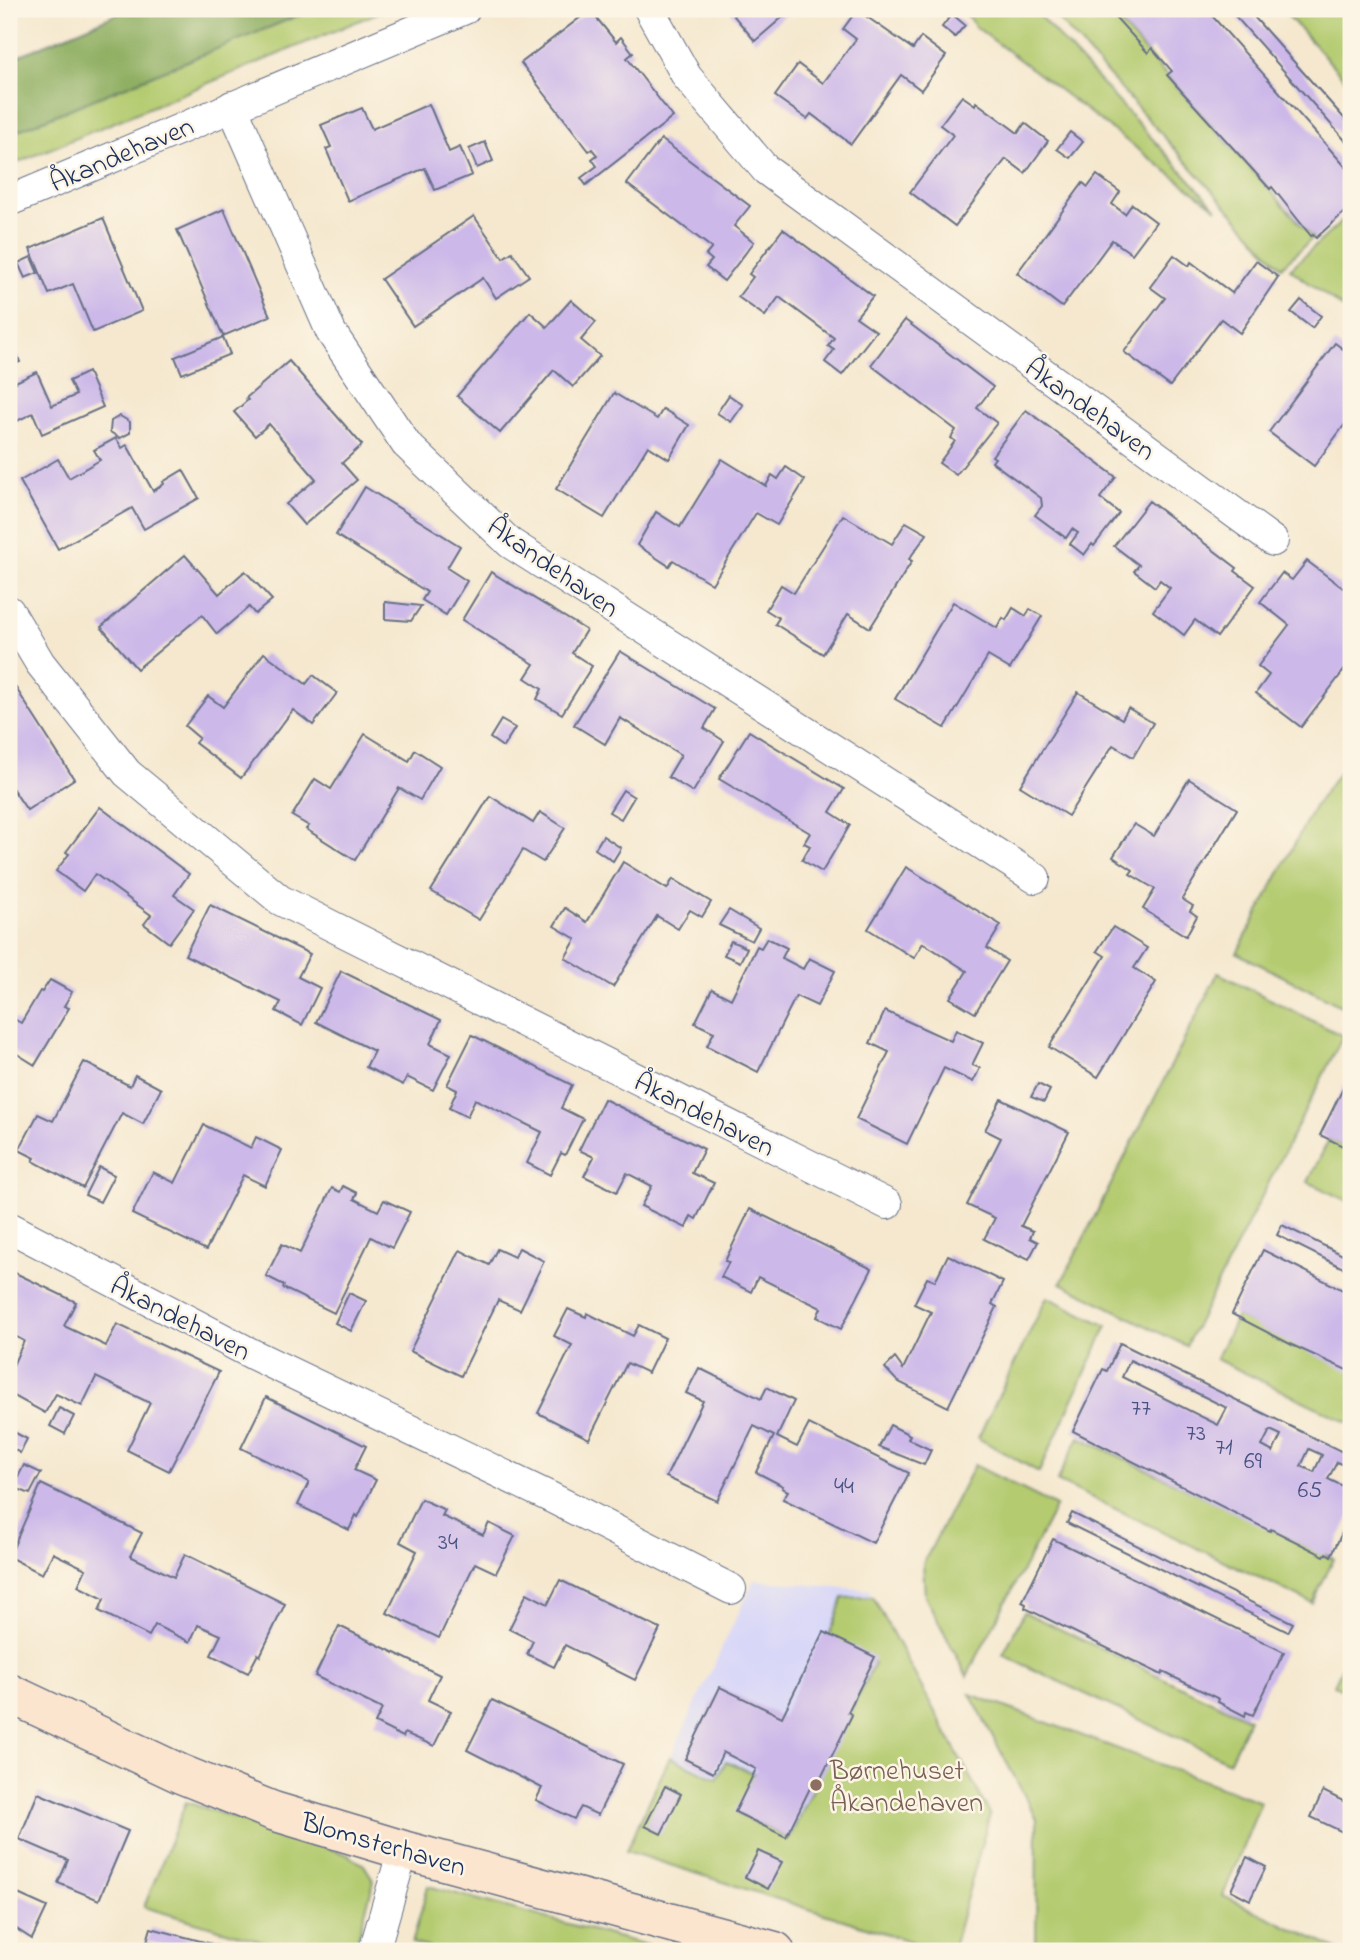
<svg xmlns="http://www.w3.org/2000/svg" width="1360" height="1960" font-family="'Indie Flower',sans-serif">
	<rect width="100%" height="100%" fill="#fcf5e5"/>
	<filter id="ink" filterUnits="userSpaceOnUse"><feTurbulence type="fractalNoise" baseFrequency=".0143" numOctaves="2"/><feDisplacementMap in="SourceGraphic" scale="14" xChannelSelector="R" yChannelSelector="G"/><feConvolveMatrix kernelMatrix="1 2 1 2 8 2 1 2 1" color-interpolation-filters="sRGB"/></filter>
	<filter id="wash" filterUnits="userSpaceOnUse"><feTurbulence type="fractalNoise" baseFrequency=".00686" numOctaves="4" result="noise"/><feDisplacementMap in="SourceGraphic" scale="28" xChannelSelector="R" yChannelSelector="G"/><feGaussianBlur stdDeviation="1.57" result="paint"/><feColorMatrix in="noise" values="0 0 0 0 0 0 0 0 0 0 0 0 0 0 0 0 0 1.4 0 .05"/><feComposite in="paint" operator="in"/></filter>
	<g filter="url(#wash)">
		<rect width="100%" height="100%" fill="#f5e8cf"/>
		<path fill="#d8d7f8" d="M754,1580L869,1590L990,1814L952,1951H941L626,1851Z"/>
		<g fill="#b4cb6f" stroke="#687d66" stroke-width="2">
			<path d="M314,9H387L9,166V134Z"/>
			<path d="M962,9H1033L1217,209L976,27Z"/>
			<path d="M1049,9H1107L1313,238L1281,267Z"/>
			<path d="M1282,9H1349L1351,11V86Z"/>
			<path d="M1351,213V314L1290,269Z"/>
			<path d="M1351,756V1011L1237,953L1314,807Z"/>
			<path d="M1218,973L1343,1036L1186,1346L1061,1283Z"/>
			<path d="M1329,1139L1351,1149V1203L1308,1182Z"/>
			<path d="M1047,1297L1107,1326L1039,1472L978,1438Z"/>
			<path d="M1237,1316L1351,1370V1424L1216,1359Z"/>
			<path d="M1079,1437L1334,1559L1312,1603L1057,1481Z"/>
			<path d="M974,1465L1056,1506L967,1676L925,1596L923,1564Z"/>
			<path d="M873,1597L990,1814L952,1951H941L626,1851L670,1757L717,1779L726,1761L757,1775L738,1814L789,1839L874,1664L827,1641L843,1598Z"/>
			<path d="M1024,1612L1249,1719L1229,1762L1003,1655Z"/>
			<path d="M1351,1649V1693L1334,1685Z"/>
			<path d="M970,1694L1261,1802L1223,1896L1340,1951H1036L1037,1819Z"/>
			<path d="M186,1802L348,1855L364,1865L374,1881L354,1951H295L144,1907Z"/>
			<path d="M428,1886L668,1951H442L412,1943Z"/>
		</g>
		<path fill="#8faf62" stroke="#556f60" stroke-width="2" d="M129,9H314L9,134V60Z"/>
		<g id="blocks">
			<g fill="#ccb8e9" fill-rule="evenodd">
				<path d="M728,9H792L755,41Z"/>
				<path d="M1108,9H1206L1351,173V206L1316,238L1313,235L1311,236L1272,187L1270,189L1167,75L1172,71L1152,48L1148,53Z"/>
				<path d="M1229,9H1247L1351,126V147Z"/>
				<path d="M590,10L616,42L621,37L633,53L627,58L673,117L586,185L581,178L597,166L592,159L597,155L592,149L589,151L521,63Z"/>
				<path d="M857,10L913,49L921,37L946,56L921,90L901,75L851,144L811,114L807,119L775,96L798,64L823,83L856,39L843,29Z"/>
				<path d="M952,14L965,25L955,37L942,27Z"/>
				<path d="M962,96L975,105L976,102L1018,133L1025,123L1048,141L1025,173L1006,159L955,226L910,192L953,135L940,125Z"/>
				<path d="M429,104L449,152L460,147L472,175L435,190L425,168L348,201L326,149L331,147L321,125L362,108L372,129Z"/>
				<path d="M1070,132L1083,142L1070,158L1057,149Z"/>
				<path d="M661,139L750,206L734,226L754,242L724,281L706,267L712,260L706,255L712,248L627,184Z"/>
				<path d="M485,142L493,161L477,168L469,149Z"/>
				<path d="M1097,175L1120,192L1112,204L1125,214L1132,204L1156,222L1132,254L1112,240L1062,307L1017,273L1083,183L1088,187Z"/>
				<path d="M224,209L270,316L223,336L177,230Z"/>
				<path d="M474,216L503,258L512,252L529,276L496,298L483,278L413,326L381,279Z"/>
				<path d="M103,218L142,311L93,332L73,284L49,294L30,249Z"/>
				<path d="M783,229L873,296L856,317L876,331L842,375L825,362L834,350L828,346L834,338L779,297L765,316L738,297L753,277L749,274Z"/>
				<path d="M1174,255L1189,266L1191,262L1232,293L1256,261L1278,277L1240,333L1221,319L1170,386L1124,352L1165,298L1150,287Z"/>
				<path d="M31,257L38,273L25,278L18,263Z"/>
				<path d="M571,300L596,322L581,340L600,356L573,387L554,370L500,433L457,396L530,312L547,327Z"/>
				<path d="M1301,300L1321,316L1312,328L1291,312Z"/>
				<path d="M905,320L993,387L977,408L997,423L956,475L939,463L955,441L951,438L956,430L871,365Z"/>
				<path d="M9,336L20,362L9,366Z"/>
				<path d="M223,337L230,354L182,374L175,357Z"/>
				<path d="M1335,343L1351,355V416L1314,466L1269,432Z"/>
				<path d="M289,361L362,445L342,463L357,480L304,525L286,504L316,479L269,424L255,436L234,412L248,400L246,398Z"/>
				<path d="M37,372L52,406L76,395L69,381L88,372L103,407L42,434L33,413L9,425V385Z"/>
				<path d="M614,393L657,419L663,409L689,425L669,459L648,446L604,518L556,489Z"/>
				<path d="M729,395L743,405L731,422L717,413Z"/>
				<path d="M1026,410L1116,477L1100,498L1119,513L1094,546L1092,544L1084,555L1070,544L1078,533L1072,529L1066,538L1035,515L1042,506L1041,498L992,462L995,458L992,456Z"/>
				<path d="M120,416L130,422V433L120,438L110,432L111,421Z"/>
				<path d="M116,438L122,448L127,445L153,491L164,484L163,482L183,470L199,498L144,529L132,508L58,549L20,481L58,459L69,478L100,460L94,450Z"/>
				<path d="M722,459L766,486L772,475L778,479L786,467L805,480L777,525L756,513L712,584L673,560L669,566L637,545L656,512L680,527Z"/>
				<path d="M365,487L460,546L447,568L467,581L446,615L422,600L427,592L336,535Z"/>
				<path d="M1149,501L1237,568L1235,571L1255,586L1217,637L1195,620L1184,635L1153,611L1170,588L1160,580L1155,587L1134,571L1139,565L1114,546Z"/>
				<path d="M843,515L892,544L906,522L927,534L909,559L912,561L870,628L848,614L823,654L775,624L779,618L766,610L781,585L794,593Z"/>
				<path d="M185,555L219,594L245,571L272,600L255,614L249,607L217,634L202,615L137,669L101,627Z"/>
				<path d="M1307,561L1351,594V616L1347,622L1351,625V661L1301,727L1256,693L1269,675L1258,666L1289,625L1260,602L1282,573L1292,580Z"/>
				<path d="M491,572L586,630L572,653L592,666L562,714L537,699L542,689L525,678L534,664L462,620Z"/>
				<path d="M385,602L421,606L411,621L385,619Z"/>
				<path d="M953,602L997,628L1003,618L1006,620L1013,608L1026,616L1030,609L1042,616L1010,669L988,656L945,728L895,699Z"/>
				<path d="M620,651L715,709L704,728L724,741L693,792L668,777L681,755L620,718L605,744L574,725Z"/>
				<path d="M264,653L306,684L313,675L337,693L313,725L293,710L241,778L195,743L199,738L185,726L208,696L223,707Z"/>
				<path d="M14,685L74,779L27,810L12,788L9,790V689Z"/>
				<path d="M1078,692L1122,719L1128,708L1153,723L1133,757L1113,745L1068,816L1020,786Z"/>
				<path d="M501,720L515,728L503,747L490,738Z"/>
				<path d="M749,731L844,789L830,812L850,825L822,872L802,860L810,846L804,843L810,833L719,779Z"/>
				<path d="M365,734L409,761L415,750L440,766L420,800L399,788L355,860L306,829L309,826L292,816L315,779L331,789Z"/>
				<path d="M1189,779L1237,809L1182,899L1193,906L1190,911L1197,916L1186,936L1143,909L1155,889L1130,874L1133,870L1113,857L1134,824L1154,836Z"/>
				<path d="M623,790L634,797L621,819L609,812Z"/>
				<path d="M490,796L533,823L540,812L565,828L543,862L523,850L479,920L431,891Z"/>
				<path d="M100,807L189,874L174,895L194,909L169,943L144,924L151,915L95,874L83,891L56,871L69,854L66,852Z"/>
				<path d="M603,836L621,848L613,861L595,849Z"/>
				<path d="M623,862L667,889L673,879L711,902L702,917L690,910L678,929L657,916L613,987L565,958L576,939L554,926L565,908L587,922Z"/>
				<path d="M906,867L1001,925L987,948L1007,961L975,1013L950,998L967,971L923,943L914,958L868,929Z"/>
				<path d="M210,905L310,954L298,977L320,988L302,1025L276,1011L281,1002L185,955Z"/>
				<path d="M729,910L759,928L752,941L719,925Z"/>
				<path d="M1113,927L1147,948L1134,968L1156,982L1098,1077L1049,1047L1105,956L1097,951Z"/>
				<path d="M767,938L787,948L782,958L803,969L809,958L835,971L817,1006L796,996L758,1072L707,1046L714,1032L695,1023L712,989L731,999L757,946L761,948Z"/>
				<path d="M731,941L747,948L740,962L724,955Z"/>
				<path d="M341,971L441,1020L430,1044L451,1054L433,1090L407,1077L403,1085L366,1067L374,1051L316,1022Z"/>
				<path d="M50,980L72,992L64,1006L69,1008L35,1065L14,1052L9,1060V1016L21,1023L40,991L42,992Z"/>
				<path d="M885,1011L951,1041L956,1030L983,1043L972,1065L980,1068L973,1082L944,1068L907,1144L856,1119L889,1052L870,1043Z"/>
				<path d="M472,1035L572,1085L561,1108L583,1119L565,1155L561,1153L550,1175L527,1163L542,1132L475,1099L467,1117L449,1108L457,1090L447,1085Z"/>
				<path d="M84,1062L130,1086L135,1075L161,1089L143,1124L122,1113L83,1188L33,1161L35,1158L19,1150L38,1114L53,1121Z"/>
				<path d="M1351,1072V1150L1320,1135Z"/>
				<path d="M1038,1084L1050,1090L1044,1102L1031,1097Z"/>
				<path d="M604,1099L704,1149L692,1173L714,1183L696,1219L691,1216L686,1228L641,1206L652,1186L627,1173L617,1192L584,1176L594,1157L579,1150Z"/>
				<path d="M1001,1099L1069,1132L1021,1226L1033,1231L1030,1238L1038,1242L1029,1259L1021,1255L1020,1257L984,1239L995,1218L967,1205L1001,1138L985,1130Z"/>
				<path d="M204,1125L251,1148L256,1137L282,1150L265,1186L243,1175L206,1250L132,1214L153,1172L175,1183Z"/>
				<path d="M99,1167L114,1175L100,1202L85,1195Z"/>
				<path d="M343,1186L357,1193L354,1199L378,1211L384,1200L410,1212L392,1248L371,1237L334,1313L283,1288L284,1285L266,1276L282,1244L300,1253L332,1188L340,1192Z"/>
				<path d="M750,1209L872,1269L841,1329L817,1317L821,1308L758,1277L751,1292L721,1277L729,1262L725,1261Z"/>
				<path d="M1282,1225L1351,1259V1272L1277,1235Z"/>
				<path d="M519,1248L544,1261L520,1310L498,1300L461,1376L410,1351L460,1250L489,1265L497,1249L514,1257Z"/>
				<path d="M1263,1250L1351,1294V1372L1292,1345L1232,1314Z"/>
				<path d="M948,1255L1003,1282L992,1304L997,1307L948,1407L897,1381L885,1368L895,1358L903,1369L931,1312L914,1304L927,1278L935,1281Z"/>
				<path d="M9,1270L76,1302L64,1326L106,1346L117,1324L219,1372L169,1471L127,1450L150,1403L96,1377L82,1406L56,1394L45,1413L12,1395L9,1389V1374L24,1341L9,1333Z"/>
				<path d="M349,1293L366,1301L351,1331L335,1323Z"/>
				<path d="M568,1309L586,1317L587,1313L633,1336L639,1325L665,1338L648,1373L627,1363L589,1439L538,1413L572,1345L554,1336Z"/>
				<path d="M1120,1343L1351,1456V1469L1337,1462L1328,1479L1351,1490V1514L1331,1556L1326,1553L1324,1556L1271,1529L1270,1531L1073,1431L1103,1369L1107,1371ZM1130,1360L1227,1408L1218,1425L1122,1377ZM1270,1430L1281,1435L1273,1452L1262,1446ZM1309,1449L1322,1455L1314,1472L1301,1466Z"/>
				<path d="M699,1368L761,1399L767,1387L794,1401L777,1437L797,1447L809,1424L909,1473L873,1543L783,1499L788,1491L782,1488L783,1486L756,1472L774,1436L754,1426L717,1501L666,1477L703,1401L686,1393Z"/>
				<path d="M266,1397L366,1446L354,1470L376,1480L358,1517L356,1515L349,1530L298,1505L309,1482L241,1448Z"/>
				<path d="M59,1408L74,1416L65,1434L50,1426Z"/>
				<path d="M890,1425L910,1435L908,1439L931,1450L924,1465L879,1447Z"/>
				<path d="M12,1431L27,1439L20,1453L9,1446V1436Z"/>
				<path d="M24,1465L41,1473L30,1494L13,1487Z"/>
				<path d="M41,1484L142,1533L130,1556L174,1577L185,1554L285,1604L260,1656L258,1654L248,1673L211,1655L221,1635L198,1625L190,1642L155,1625L149,1636L99,1611L104,1599L78,1586L86,1569L53,1553L42,1574L9,1557Z"/>
				<path d="M421,1499L445,1510L442,1516L483,1535L489,1523L515,1536L496,1573L475,1563L439,1638L387,1613L417,1551L400,1542Z"/>
				<path d="M1072,1513L1293,1623L1288,1632L1067,1523Z"/>
				<path d="M1053,1539L1284,1652L1253,1715L1246,1712L1245,1716L1218,1702L1219,1699L1163,1672L1162,1675L1025,1608L1026,1604L1022,1602Z"/>
				<path d="M560,1580L660,1629L635,1680L565,1645L554,1667L527,1654L533,1641L509,1629L527,1593L548,1604Z"/>
				<path d="M339,1626L440,1675L428,1700L451,1711L434,1746L405,1733L403,1737L375,1723L382,1709L315,1676Z"/>
				<path d="M824,1632L875,1657L848,1712L852,1715L817,1786L812,1784L786,1837L735,1812L756,1769L723,1752L713,1773L685,1759L720,1687L782,1717Z"/>
				<path d="M492,1700L623,1764L598,1815L581,1807L574,1819L536,1800L542,1788L467,1750Z"/>
				<path d="M665,1786L681,1794L661,1834L645,1826Z"/>
				<path d="M1323,1791L1351,1805V1836L1311,1817Z"/>
				<path d="M38,1793L128,1831L99,1900L58,1883L68,1860L19,1839Z"/>
				<path d="M758,1851L782,1862L768,1889L745,1877Z"/>
				<path d="M1247,1857L1266,1867L1250,1900L1231,1890Z"/>
				<path d="M9,1890L47,1907L32,1939L9,1924Z"/>
				<path d="M151,1928L235,1950L234,1951H185L147,1941Z"/>
			</g>
		</g>
	</g>
	<g filter="url(#ink)">
		<use href="#blocks" fill-opacity="0" stroke="#677086" stroke-width="2"/>
		<g fill="none" stroke-linecap="round" stroke-linejoin="round">
			<defs>
				<g id="street">
					<path d="M649,9L687,77L766,170L1273,541"/>
					<path d="M232,106L331,332L406,444L510,543L1035,878"/>
					<path d="M9,201L465,9"/>
					<path d="M9,611L40,663L127,773L280,900L887,1204"/>
					<path d="M9,1227L254,1355L552,1498L731,1589"/>
					<path d="M374,1951L403,1850"/>
				</g>
				<path id="secondary" d="M9,1693L181,1774L273,1811L403,1850L775,1951"/>
			</defs>
			<use href="#street" stroke="#677086" stroke-width="32"/>
			<use href="#secondary" stroke="#677086" stroke-width="41"/>
			<use href="#street" stroke="#fff" stroke-width="30"/>
			<use href="#secondary" stroke="#fce5cf" stroke-width="38"/>
		</g>
	</g>
	<circle fill="#8d6e63" stroke="#fcf5e5" stroke-width="2.5" cx="816" cy="1785" r="7"/>
	<g text-anchor="middle" stroke-width="5" stroke-linejoin="round" paint-order="stroke">
		<g font-size="24" fill="#475181">
			<text x="1141" y="1415">77</text>
			<text x="1196" y="1440">73</text>
			<text x="1224" y="1454">71</text>
			<text x="1253" y="1468">69</text>
			<text x="844" y="1493">44</text>
			<text x="1310" y="1497">65</text>
			<text x="448" y="1549">34</text>
		</g>
		<g font-size="28" fill="#1b2f5e" stroke="#fcf5e5">
			<text transform="translate(121 153) rotate(-23)" y="10">Åkandehaven</text>
			<text transform="translate(1091 408) rotate(36)" y="10">Åkandehaven</text>
			<text transform="translate(554 566) rotate(35)" y="10">Åkandehaven</text>
			<text transform="translate(705 1113) rotate(27)" y="10">Åkandehaven</text>
			<text transform="translate(181 1317) rotate(27)" y="10">Åkandehaven</text>
			<text transform="translate(384 1843) rotate(16)" y="10">Blomsterhaven</text>
		</g>
		<g font-size="28" fill="#785e54" stroke="#fcf5e5" text-anchor="start">
			<text x="830" y="1779">Børnehuset<tspan x="830" dy="32">Åkandehaven</tspan></text>
		</g>
	</g>
	<rect width="1360" height="1960" fill="none" stroke="#fcf5e5" stroke-width="35"/>
</svg>
